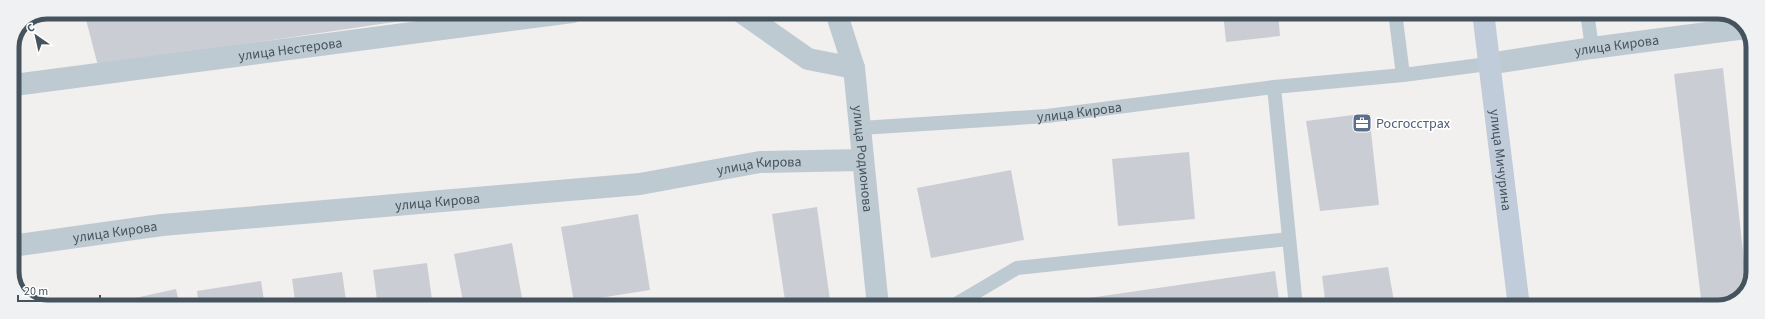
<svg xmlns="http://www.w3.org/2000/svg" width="1765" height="319" font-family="'Source Sans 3',sans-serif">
	<rect width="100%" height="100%" fill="#f2efef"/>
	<g fill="#caced4">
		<path d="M84,12H455V13L98,66Z"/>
		<path d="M1223,12H1278L1280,36L1226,42Z"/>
		<path d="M1723,68L1747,288L1741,298L1718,307H1702L1674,74Z"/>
		<path d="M1369,113L1379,205L1320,211L1306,121Z"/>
		<path d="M1189,152L1195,219L1118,226L1112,159Z"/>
		<path d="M1011,170L1024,240L931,258L917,188Z"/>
		<path d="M817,207L831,307H786L772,214Z"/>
		<path d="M638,214L650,290L574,302L561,227Z"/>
		<path d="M512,243L522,298L474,307H464L454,254Z"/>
		<path d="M427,263L433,307H378L373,270Z"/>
		<path d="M1388,267L1395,307H1326L1322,276Z"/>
		<path d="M1275,271L1280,307H1054V303Z"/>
		<path d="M342,272L347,307H296L292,279Z"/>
		<path d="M261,281L265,307H199L197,291Z"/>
		<path d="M176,289L180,307H127L126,300Z"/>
	</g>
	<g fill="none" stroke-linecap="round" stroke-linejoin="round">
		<g stroke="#becad2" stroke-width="14">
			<path d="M1395,12L1403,75"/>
			<path d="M1587,12L1592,48"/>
			<path id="s1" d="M861,128L1047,116L1274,87"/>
			<path d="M951,307L1017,268L1289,239"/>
			<path d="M1296,307L1274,87L1403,75L1488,64"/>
		</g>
		<g stroke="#becad2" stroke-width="22">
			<path d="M741,12L808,59L854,68"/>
			<path id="s2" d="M836,12L854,68L878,307"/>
			<path id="s3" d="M1488,64L1592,48L1746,28"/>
			<path id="s4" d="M12,90L14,85L572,12"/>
			<path id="s5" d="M12,246L162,225L640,184L760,162L863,160"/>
		</g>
		<path stroke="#c0ccd9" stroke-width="22" id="s6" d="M1483,12L1519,307"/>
	</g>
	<defs>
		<symbol id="office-square" viewBox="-11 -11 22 22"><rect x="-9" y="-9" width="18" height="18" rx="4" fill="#5c6f8a" stroke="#fff"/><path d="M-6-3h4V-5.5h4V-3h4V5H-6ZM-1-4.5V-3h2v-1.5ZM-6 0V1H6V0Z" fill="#fff"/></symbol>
	</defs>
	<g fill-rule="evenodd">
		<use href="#office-square" x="1351" y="112" width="22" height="22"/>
	</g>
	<g text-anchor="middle" stroke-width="3.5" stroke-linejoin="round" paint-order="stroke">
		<g font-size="14" fill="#45535e" stroke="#fff">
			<text dy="5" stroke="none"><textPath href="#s3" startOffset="130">улица Кирова</textPath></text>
			<text dy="5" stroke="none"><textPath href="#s4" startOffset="284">улица Нестерова</textPath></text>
			<text dy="5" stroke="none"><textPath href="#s1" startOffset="219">улица Кирова</textPath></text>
			<text dy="5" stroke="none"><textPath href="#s2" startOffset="150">улица Родионова</textPath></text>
			<text dy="5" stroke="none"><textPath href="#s6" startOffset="149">улица Мичурина</textPath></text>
			<text dy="5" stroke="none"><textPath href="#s5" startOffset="752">улица Кирова</textPath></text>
			<text dy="5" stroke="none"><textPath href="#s5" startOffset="428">улица Кирова</textPath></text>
			<text dy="5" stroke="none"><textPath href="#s5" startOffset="104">улица Кирова</textPath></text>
		</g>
		<g font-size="14" fill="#4e5e75" stroke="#fff" text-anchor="start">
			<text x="1376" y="128">Росгосстрах</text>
		</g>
	</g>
	<path d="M0 0H1765V319H0ZM47 19H1718A28 28 0 0 1 1746 47V272A28 28 0 0 1 1718 300H47A28 28 0 0 1 19 272V47A28 28 0 0 1 47 19Z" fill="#f0f1f2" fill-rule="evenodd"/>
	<path fill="none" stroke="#45535e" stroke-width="5" d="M47 19H1718A28 28 0 0 1 1746 47V272A28 28 0 0 1 1718 300H47A28 28 0 0 1 19 272V47A28 28 0 0 1 47 19Z"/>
	<g transform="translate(36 36) rotate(326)" stroke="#ffffff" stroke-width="3" paint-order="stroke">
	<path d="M0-3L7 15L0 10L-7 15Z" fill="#45535e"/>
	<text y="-6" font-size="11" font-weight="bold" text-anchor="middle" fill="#45535e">С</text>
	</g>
	<path d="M18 295v6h82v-6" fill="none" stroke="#45535e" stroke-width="2"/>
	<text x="24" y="295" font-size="12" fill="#45535e" stroke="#ffffff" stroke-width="3" paint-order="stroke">20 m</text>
</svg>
